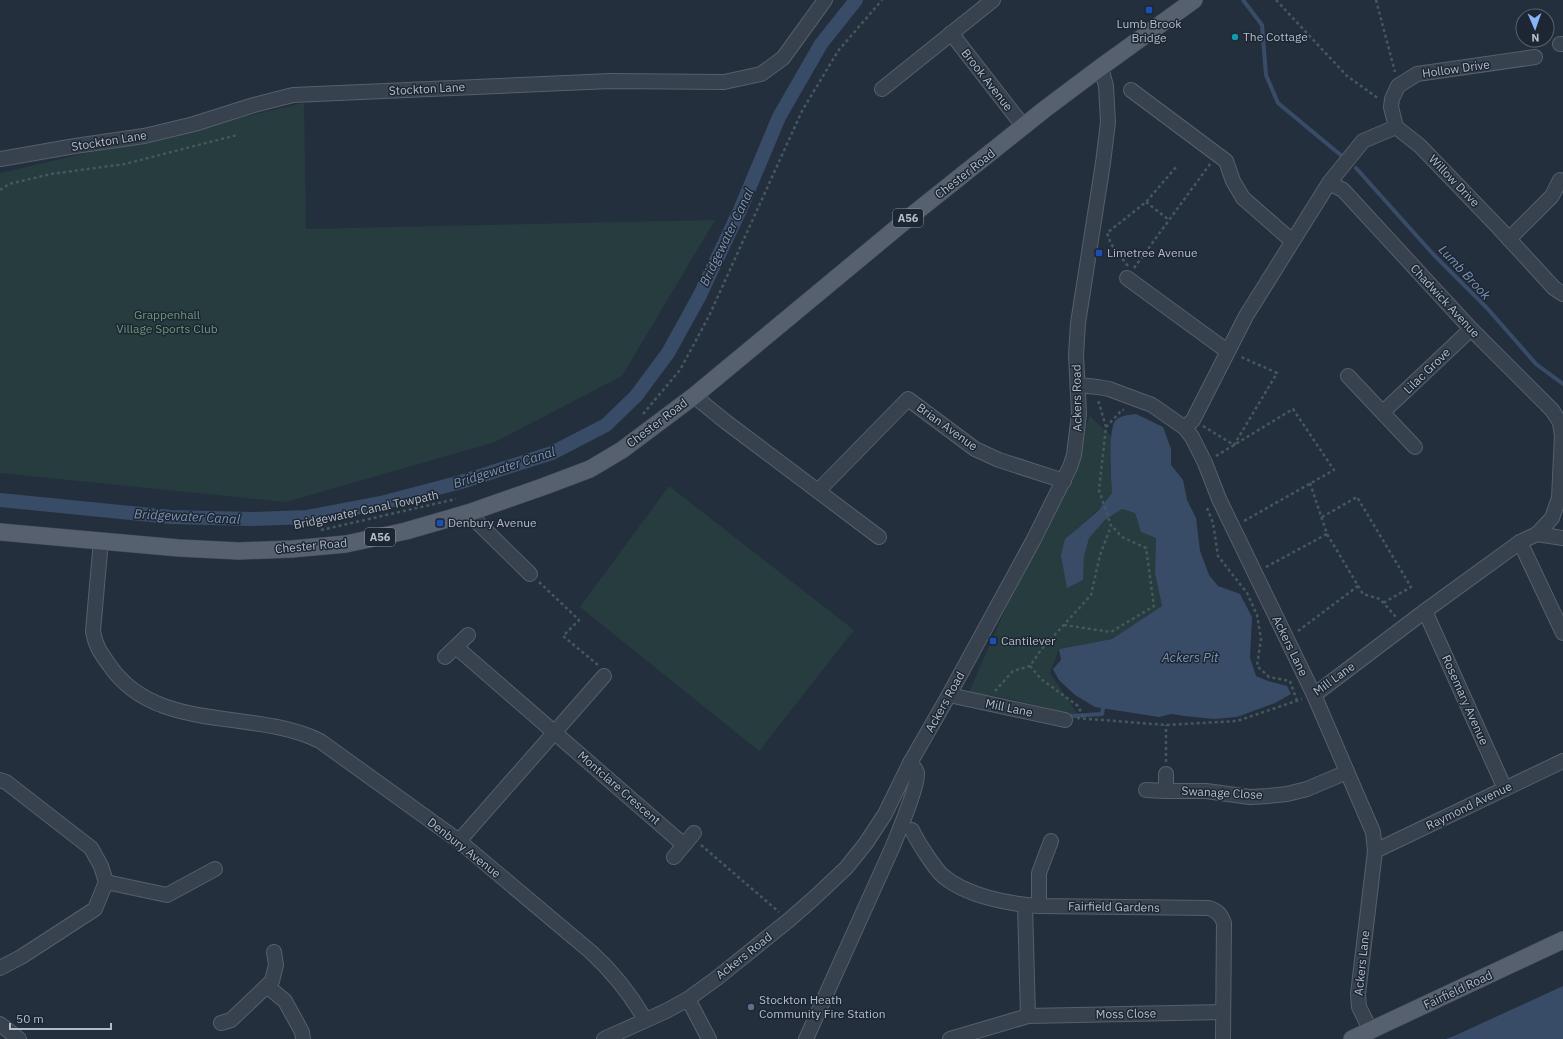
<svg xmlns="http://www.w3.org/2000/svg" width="1563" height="1039" font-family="'IBM Plex Sans',sans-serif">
	<rect width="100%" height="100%" fill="#242f3e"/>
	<g fill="#263c3f">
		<path d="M304,103L306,229L715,220L622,376L495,442L286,502L0,473V173Z"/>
		<path d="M1090,416L1112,437L1110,465L1112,493L1097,511L1065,539L1067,587L1083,580L1084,557L1089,538L1105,520L1122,509L1135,513L1141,532L1156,538L1155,573L1162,606L1112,639L1059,649L1050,673L1079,716L1015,700L969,692Z"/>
		<path d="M669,486L854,630L759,751L580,607Z"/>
	</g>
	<g fill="#394c67">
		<path d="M1136,414L1163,427L1171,449V465L1183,480L1187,500L1196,518L1200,551L1209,575L1218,586L1240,594L1252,617L1250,658L1256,676L1268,681L1287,686L1291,694L1275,703L1237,717L1214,719L1185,716L1171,714L1159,717L1095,707L1075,695L1059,680L1053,669L1061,660L1059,649L1112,639L1162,606L1155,573L1156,538L1141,532L1135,513L1122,509L1105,520L1089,538L1084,557L1083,580L1067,588L1061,556L1065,539L1097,512L1112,493C1111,479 1108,431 1115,421C1120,415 1129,415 1136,414Z"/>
		<path d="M1563,986V1039H1446L1454,1036Z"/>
	</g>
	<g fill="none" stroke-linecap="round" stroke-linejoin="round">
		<g stroke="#394c67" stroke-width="4">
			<path d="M1243,0L1262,25L1266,75L1278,103L1343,157"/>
			<path d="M1356,168L1433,254L1487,308L1536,364L1563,384"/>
			<path d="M1065,715L1072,716L1102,714L1103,708"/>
		</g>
		<path stroke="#394c67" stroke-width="14" d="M0,500L171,517L252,519L307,517L381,503L461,482L552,453L606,425L636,396L668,353L700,295L740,210L779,117L821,44L856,0"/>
		<defs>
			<g id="minor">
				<path d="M951,33L1024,127"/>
				<path d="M1560,44H1563"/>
				<path d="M882,89L993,0"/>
				<path d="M1131,90L1226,161L1233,181L1243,198L1292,241"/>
				<path d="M1396,127L1420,146L1498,227L1554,288L1563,294"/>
				<path d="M1396,127L1391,107L1392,99L1398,86L1417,74L1535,57"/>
				<path d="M0,159L75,146L144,136L194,124L254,105L293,95L611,81L724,82L761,74L783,58L825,0"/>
				<path d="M1329,183L1343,190L1471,329L1552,410L1560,422"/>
				<path d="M1509,239L1552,196L1560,180"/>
				<path d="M1127,278L1227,351"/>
				<path d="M1348,376L1415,447"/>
				<path d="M1078,385L1098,387L1109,389L1152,405L1185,428L1192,437L1205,463L1219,499L1314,695L1373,832L1375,851L1358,994L1359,1007L1371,1031"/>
				<path d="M694,396L726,422L879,537"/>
				<path d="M1383,412L1471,329"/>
				<path d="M1185,428L1193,420L1246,316L1329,183L1363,141L1396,127"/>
				<path d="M818,491L908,399L975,449L999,460L1064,481"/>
				<path d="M468,513L530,574"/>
				<path d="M1537,534L1563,538"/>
				<path d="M101,540L93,631C96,648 101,653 110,666C157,734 254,708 320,741L459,841L591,952C613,972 630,994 645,1019"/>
				<path d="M1520,542L1563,633"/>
				<path d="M1425,611L1505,789"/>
				<path d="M456,647L684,845"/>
				<path d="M445,657L468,635"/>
				<path d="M949,695L1065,720"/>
				<path d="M1314,695L1425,611L1520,542L1537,534L1552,518L1559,498L1562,436L1560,422L1563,421"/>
				<path d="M0,780L6,782L91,848L101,866L106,882L95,909L21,957L0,968"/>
				<path d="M1146,790L1166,791V774"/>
				<path d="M1166,791H1206L1250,797L1268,796L1287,794L1307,789L1347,772"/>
				<path d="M912,830C917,841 935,869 943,876C967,896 1008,904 1039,906L1209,908C1218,911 1221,915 1224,923L1223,1039"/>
				<path d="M459,841L604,676"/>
				<path d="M1375,851L1563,761"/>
				<path d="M674,857L694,833"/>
				<path d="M106,882L167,895L215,869"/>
				<path d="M1025,905L1028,1016L1223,1012"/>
				<path d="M1039,906V873L1051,841"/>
				<path d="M267,986L285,1001L302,1032L303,1039"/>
				<path d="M688,999L709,1039"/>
				<path d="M221,1023L231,1020L272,981L276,965L274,952"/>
				<path d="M0,1024L19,1039"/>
				<path d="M604,1039L666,1011L688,999L717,978L789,920L813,899L846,868L866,843L885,814L910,763L949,695L1034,539L1070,467L1074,455L1079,414L1076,355L1078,323L1103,163L1108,122L1106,86L1101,67"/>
				<path d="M806,1039L893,846C898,833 919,784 917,773C916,768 913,766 910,763"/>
				<path d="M950,1039L1028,1016"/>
			</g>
			<g id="major">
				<path d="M0,532L179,548L239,551L292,549L346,544L406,531L468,513L545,486L590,469L622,450L694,396L911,216L1045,109L1101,67L1194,0"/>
				<path d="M1352,1039L1563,940"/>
			</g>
		</defs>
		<use href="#minor" stroke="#565f6c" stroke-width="16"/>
		<use href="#major" stroke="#414a57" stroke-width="18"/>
		<g stroke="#44595c" stroke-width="2.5" stroke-dasharray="3 3" stroke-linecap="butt">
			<path d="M1276,0L1347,76L1379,99"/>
			<path d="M1376,0L1395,72"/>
			<path d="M0,190L9,184L51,174L125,164L237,135"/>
			<path d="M1146,202L1169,220"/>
			<path d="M1128,266L1111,244L1107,233L1146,202L1177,166"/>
			<path d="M1134,268L1210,164"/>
			<path d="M643,414L680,370L709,316L802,111L838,51L882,0"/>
			<path d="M1203,426L1234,445L1277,373L1239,356"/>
			<path d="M1106,427L1122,410H1124"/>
			<path d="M1216,456L1293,409L1334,470L1244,521"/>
			<path d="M1310,483L1327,534L1363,594L1380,599L1396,617"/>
			<path d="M1207,508L1213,523L1218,556L1247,593L1257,615L1261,639L1257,666L1269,677L1290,681L1297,701"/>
			<path d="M1322,517L1357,497L1411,587L1383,603"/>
			<path d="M321,530L456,499"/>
			<path d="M1266,567L1327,534"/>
			<path d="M539,582L579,620L563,636L598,665"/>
			<path d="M1064,625L1111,632L1154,606L1146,548L1122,537L1112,526"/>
			<path d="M1298,631L1358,586"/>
			<path d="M995,691L1013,671L1030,666"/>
			<path d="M1083,717L1078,706L1041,679L1030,666L1041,650L1091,595L1100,555L1111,526L1099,490L1106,427L1098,400"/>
			<path d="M1077,718L1166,725L1237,721L1302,699"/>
			<path d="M1166,762V725"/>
			<path d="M701,845L779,912"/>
		</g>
		<use href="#minor" stroke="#38414e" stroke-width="14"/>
		<use href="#major" stroke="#56606e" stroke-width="17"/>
	</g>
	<g fill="#1a4fb4" stroke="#1d2633" stroke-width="1.5">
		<rect x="1145" y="6" width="8" height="8" rx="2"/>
		<rect x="1095" y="249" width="8" height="8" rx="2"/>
		<rect x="436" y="519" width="8" height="8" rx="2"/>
		<rect x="989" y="637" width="8" height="8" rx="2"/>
	</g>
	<circle fill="#0f9aa8" stroke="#1d2633" stroke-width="1.5" cx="1235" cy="37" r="4"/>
	<circle fill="#5c6f8a" stroke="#1d2633" stroke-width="1.5" cx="751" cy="1007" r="4"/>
	<g text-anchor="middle" stroke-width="3" stroke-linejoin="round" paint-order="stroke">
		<g fill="#1d2633" stroke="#878f9c" stroke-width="1">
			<rect x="893" y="209" width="30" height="18" rx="3"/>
			<rect x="365" y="528" width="30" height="18" rx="3"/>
		</g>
		<g font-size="11" font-weight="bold" fill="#b4bcc9">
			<text x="908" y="222">A56</text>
			<text x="380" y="541">A56</text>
		</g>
		<g font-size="12" fill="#b4bcc9" stroke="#1d2633" text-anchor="start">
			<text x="1149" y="28" text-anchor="middle">Lumb Brook<tspan x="1149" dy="14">Bridge</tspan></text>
			<text x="1243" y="41">The Cottage</text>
			<text x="1107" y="257">Limetree Avenue</text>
			<text x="448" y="527">Denbury Avenue</text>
			<text x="1001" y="645">Cantilever</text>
			<text x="759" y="1004">Stockton Heath<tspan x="759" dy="14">Community Fire Station</tspan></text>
		</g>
		<g font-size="12" fill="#b4bcc9" stroke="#1d2633">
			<text transform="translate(1456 69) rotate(-8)" y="4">Hollow Drive</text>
			<text transform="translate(987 80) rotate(52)" y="4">Brook Avenue</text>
			<text transform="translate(427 89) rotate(-3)" y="4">Stockton Lane</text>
			<text transform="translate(109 141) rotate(-9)" y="4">Stockton Lane</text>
			<text transform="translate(965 174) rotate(-38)" y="4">Chester Road</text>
			<text transform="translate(1454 181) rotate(46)" y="4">Willow Drive</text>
			<text transform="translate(1445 301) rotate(47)" y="4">Chadwick Avenue</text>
			<text transform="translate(1427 371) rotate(-44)" y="4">Lilac Grove</text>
			<text transform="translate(1077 398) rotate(-91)" y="4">Ackers Road</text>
			<text transform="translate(657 423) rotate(-37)" y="4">Chester Road</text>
			<text transform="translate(947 427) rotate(36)" y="4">Brian Avenue</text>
			<text transform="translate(366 510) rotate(-12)" y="4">Bridgewater Canal Towpath</text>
			<text transform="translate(311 546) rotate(-5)" y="4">Chester Road</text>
			<text transform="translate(1290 646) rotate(64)" y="4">Ackers Lane</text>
			<text transform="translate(1334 679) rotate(-36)" y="4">Mill Lane</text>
			<text transform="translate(1465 700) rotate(66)" y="4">Rosemary Avenue</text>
			<text transform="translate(945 702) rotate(-61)" y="4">Ackers Road</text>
			<text transform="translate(1009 708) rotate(12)" y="4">Mill Lane</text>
			<text transform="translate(619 788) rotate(41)" y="4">Montclare Crescent</text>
			<text transform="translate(1222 793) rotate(3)" y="4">Swanage Close</text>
			<text transform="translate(1469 806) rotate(-26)" y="4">Raymond Avenue</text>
			<text transform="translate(464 848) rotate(38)" y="4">Denbury Avenue</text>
			<text transform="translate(1114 907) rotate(1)" y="4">Fairfield Gardens</text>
			<text transform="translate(744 956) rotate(-38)" y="4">Ackers Road</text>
			<text transform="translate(1362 963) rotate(-84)" y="4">Ackers Lane</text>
			<text transform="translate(1458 990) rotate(-25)" y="4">Fairfield Road</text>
			<text transform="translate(1126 1014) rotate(-1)" y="4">Moss Close</text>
		</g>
		<g font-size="12" fill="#6b9a76" stroke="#1d2633">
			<text x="167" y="319">Grappenhall<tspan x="167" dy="14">Village Sports Club</tspan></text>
		</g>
		<g font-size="13" font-style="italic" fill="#7c92b1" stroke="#1d2633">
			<text transform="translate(726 237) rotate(-64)" y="5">Bridgewater Canal</text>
			<text transform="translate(1465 272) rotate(47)" y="5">Lumb Brook</text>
			<text transform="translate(504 467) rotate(-18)" y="5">Bridgewater Canal</text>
			<text transform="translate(187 516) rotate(3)" y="5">Bridgewater Canal</text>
			<text x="1190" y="662">Ackers Pit</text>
		</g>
	</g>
	<g transform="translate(1535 28) rotate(178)"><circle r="19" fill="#1d2633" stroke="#59626f"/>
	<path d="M0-3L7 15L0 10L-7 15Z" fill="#8ab4f8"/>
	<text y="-6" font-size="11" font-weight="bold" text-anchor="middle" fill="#b4bcc9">N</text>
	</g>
	<path d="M10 1023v6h101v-6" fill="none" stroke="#b4bcc9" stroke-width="2"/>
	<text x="16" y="1023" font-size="12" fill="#b4bcc9" stroke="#1d2633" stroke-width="3" paint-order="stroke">50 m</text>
</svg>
